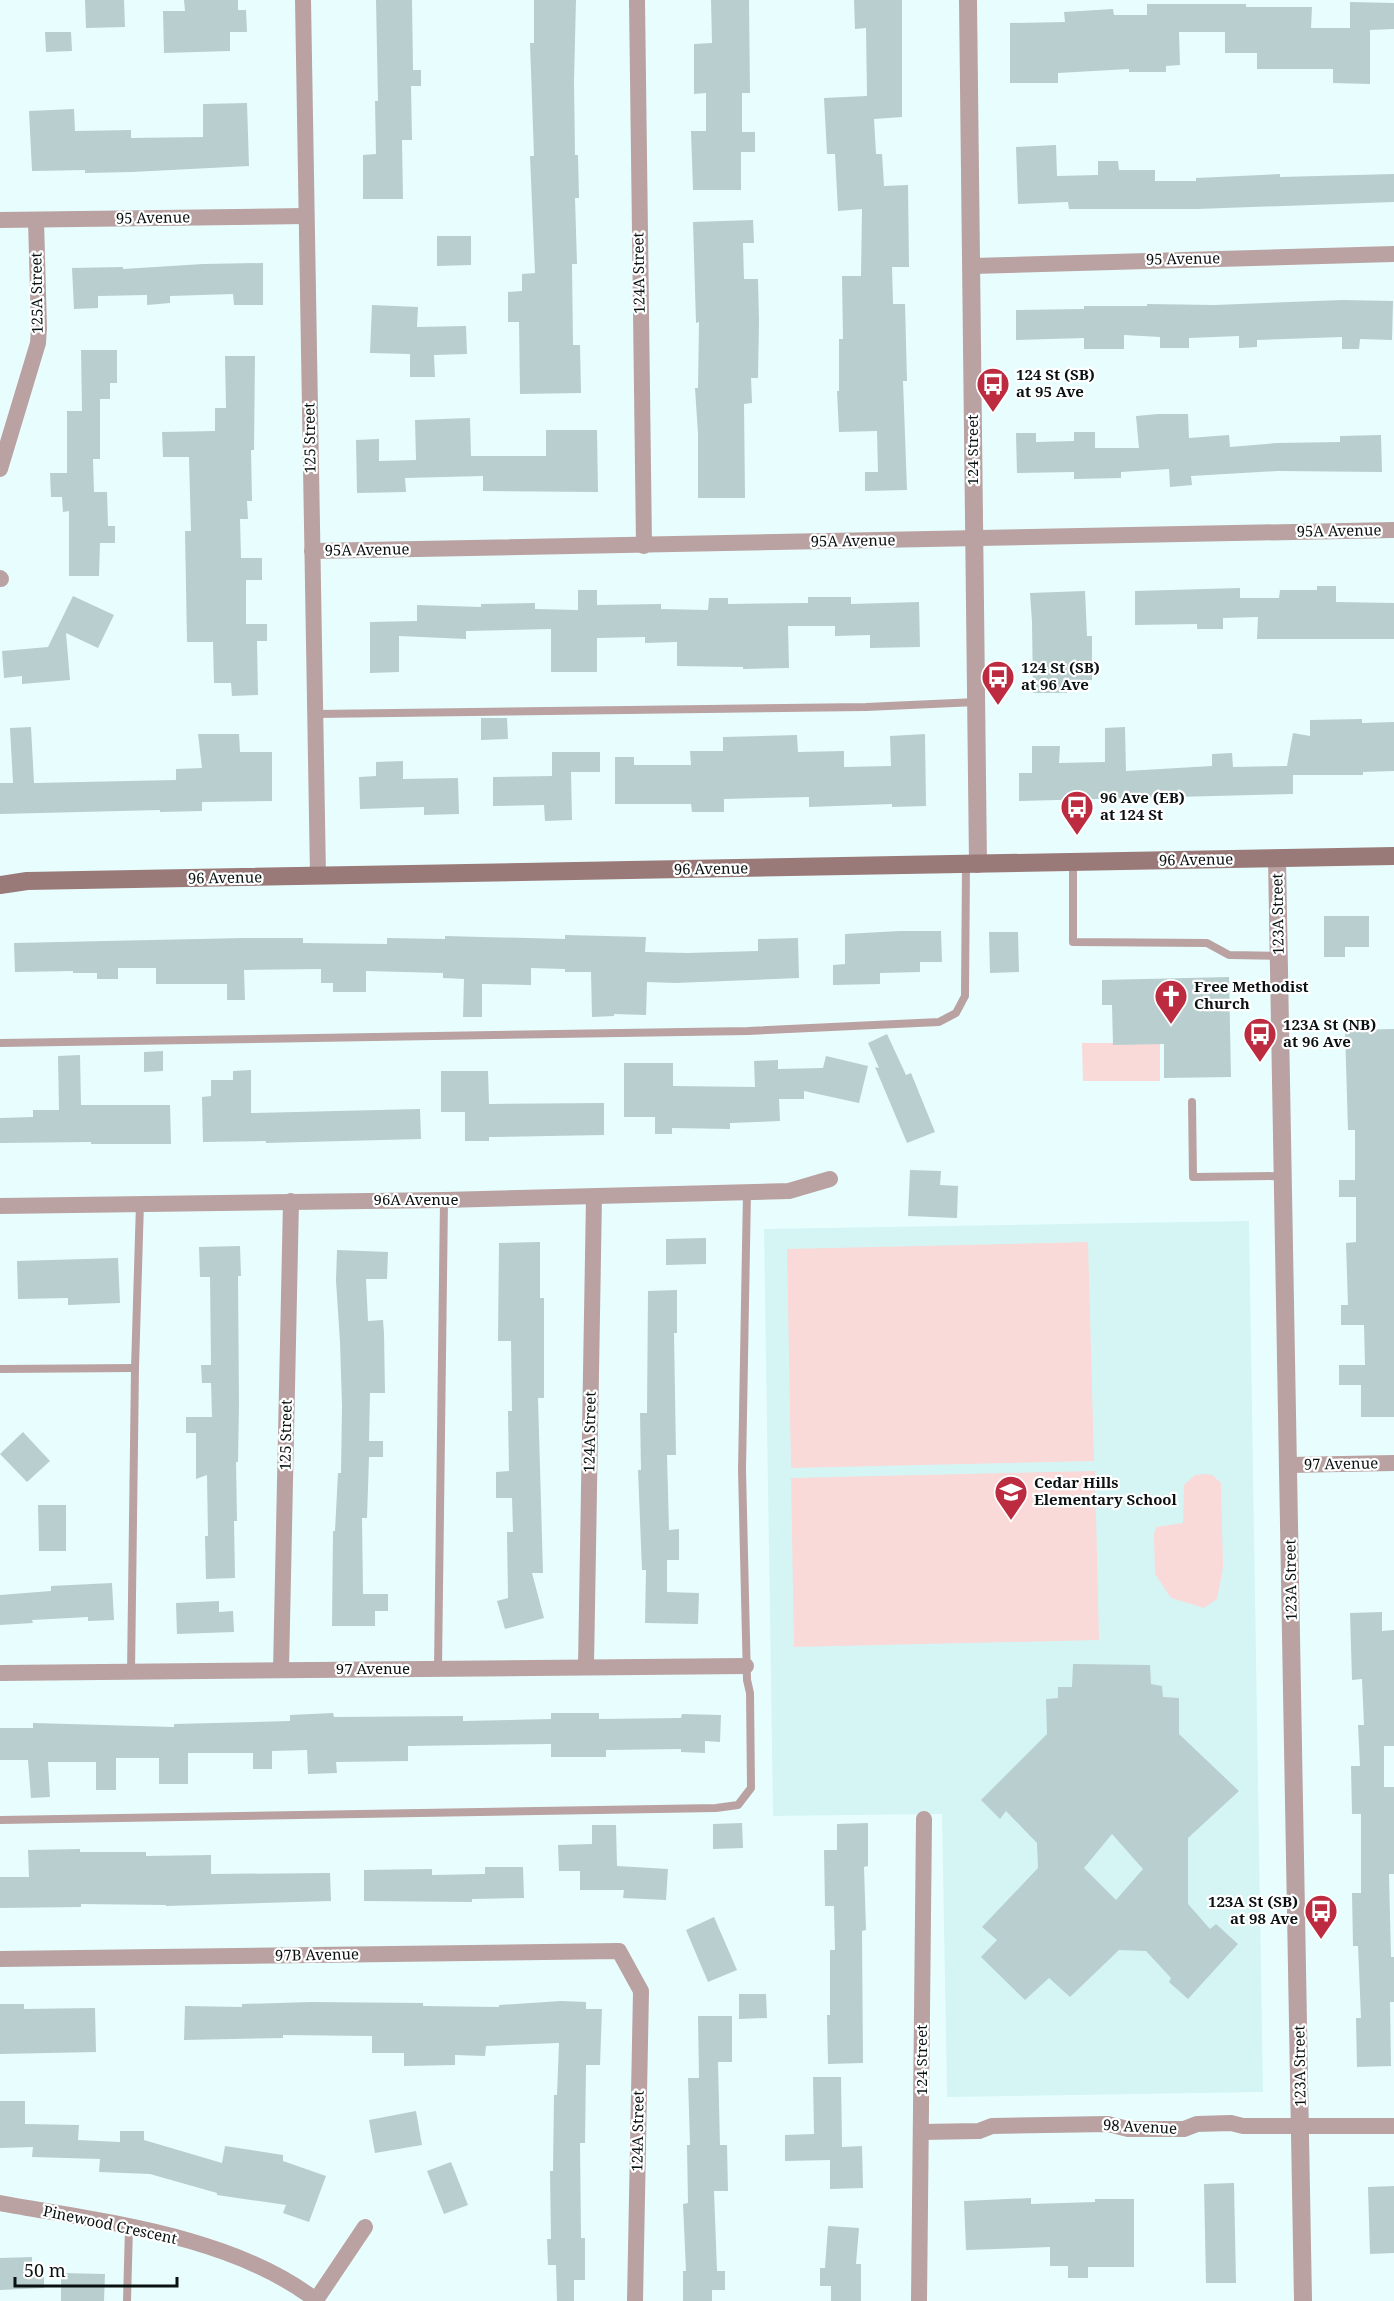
<svg xmlns="http://www.w3.org/2000/svg" width="1394" height="2301" font-family="'Noto Serif',serif">
	<rect width="100%" height="100%" fill="#e8fefe"/>
	<path fill="#d5f5f5" d="M1249,1221L1263,2092L947,2097L942,1814L773,1816L764,1229Z"/>
	<g fill="#fad9d9">
		<path d="M1082,1043H1160V1081H1083Z"/>
		<path d="M1088,1242L1094,1461L791,1468L787,1249Z"/>
		<path d="M1095,1471L1099,1640L794,1647L791,1478Z"/>
		<path d="M1204,1474L1212,1475L1221,1483L1223,1568L1217,1599L1204,1608L1171,1598L1155,1574L1154,1535L1156,1527L1183,1523L1184,1485L1195,1475Z"/>
	</g>
	<g fill="#b9cece" fill-rule="evenodd">
		<path d="M85,0H124L125,27L86,28Z"/>
		<path d="M184,0H238V10H246L247,32H230V51L164,53L163,11H185Z"/>
		<path d="M376,0H412L413,70H421V86H411L412,140H402L403,199H363V155L376,154L375,101H378Z"/>
		<path d="M534,0H576L574,81L575,155H578L579,198H575L577,264H572L573,345H580L581,393L520,394L519,322H508V292L522,291V274L535,273L530,156H534L530,43H534Z"/>
		<path d="M711,0H749L750,93H742V132H755V152H741V190H693L691,131H706V93L694,94V44L712,43Z"/>
		<path d="M854,0H902V117L874,119L876,154H882L884,186L908,185L909,267H892L893,304H905L907,381H903L907,490L865,491V472H878L877,431L839,432L837,391H839V339H843L842,276H861L862,209L838,211L835,154H827L824,98L867,96L866,28L855,29Z"/>
		<path d="M1350,2L1394,3V29L1370,30V84L1333,83V69H1257V53H1225V32H1179L1180,65L1166,66V72H1129V69L1058,73V83H1010V23L1065,22L1064,12L1113,9L1114,15H1147V4H1246V7H1312L1311,28H1350Z"/>
		<path d="M45,32H71L72,51L46,52Z"/>
		<path d="M247,103L249,166L132,172L85,173V170L32,171L29,111L74,109L75,131L131,130V138L203,137V104Z"/>
		<path d="M1056,145L1057,176L1098,175V161H1118L1119,170H1155V181H1196V178L1280,174V177L1394,174V202L1197,209H1069L1068,202L1018,204L1016,147Z"/>
		<path d="M753,220L754,243H743L744,279H758L759,322L758,378H751L752,403L744,404L745,498H698V434L695,388H698L699,322L696,323L693,222Z"/>
		<path d="M437,236H471V265L437,266Z"/>
		<path d="M263,263V305H234L233,294L170,296V303L147,305V295L98,296V308L74,309L72,268L123,267V269L203,264Z"/>
		<path d="M1342,300L1393,301L1392,340L1360,339L1359,349H1342V337L1257,340V347L1239,348V336L1189,338V348H1160V337L1124,335V349H1084V338L1016,340V310L1084,309V306H1147V304L1215,305Z"/>
		<path d="M372,305L418,307L417,327L466,326L467,354L434,355L435,377H410V354L370,353Z"/>
		<path d="M81,350H117V383H110V399H100V459H93L94,492H107L108,526H115V543H100L99,576H69V511L63,512L62,497H51L50,473H67V411H82Z"/>
		<path d="M225,356H255L254,450H251L252,501H247L248,519H240L241,558H262V580H246V624H267V641H257L258,695L232,696L231,683H214L213,642H187L185,531H191L189,457H163L162,432L215,431V408H226Z"/>
		<path d="M1158,414H1188L1189,438L1229,435L1230,447L1277,443L1340,442V436L1381,435L1382,472L1278,471L1191,476L1192,485L1170,487L1169,469L1121,472V478L1074,479V472L1017,473L1016,433H1036V442L1074,441V432H1095V448H1139L1136,416Z"/>
		<path d="M470,418L471,456H546V430H597L598,492L483,491V476L405,478L406,492L357,493L356,440L379,439V461L416,460L415,420Z"/>
		<path d="M1317,586H1336V602L1394,603V639H1257L1258,617L1223,618V629H1197V624L1135,625V591L1240,588V598H1279L1280,590H1317Z"/>
		<path d="M578,590H597V605L661,604V609L708,610L709,598H728V604L808,603V597H851V604L919,602L920,647L870,648V635L835,636V626H788L789,668L743,669V667L677,666V642L645,643V637L597,638V672H551V629L466,631V639L399,636V672L370,673V622L417,621V605L481,607V604L535,603V609L578,610Z"/>
		<path d="M1085,591L1087,636H1092V680H1067V693H1033L1032,622L1030,593Z"/>
		<path d="M73,596L114,615L98,648L66,633L70,680L22,684V676L4,678L2,651L48,647Z"/>
		<path d="M481,718H507L508,739L481,740Z"/>
		<path d="M1362,719V723L1394,722V771L1363,772V775H1293V794L1019,801V773H1032V746H1060L1059,763L1105,762V728L1125,727L1126,771L1212,766V754L1232,753L1233,767L1287,766L1293,733L1310,736V720Z"/>
		<path d="M31,727L34,783L176,780V769L202,768L198,734H239L240,752H272V801L202,802V811L160,812V810L0,814V783H13L10,728Z"/>
		<path d="M925,734L926,806L892,807V804L809,807V797L724,799V812H692L691,804H615V757H634V765H691L690,751H723V737L797,735L798,752L844,751V767L891,766L890,736Z"/>
		<path d="M552,752H600V772H571L572,820L545,821L544,805L493,806V777L552,776Z"/>
		<path d="M403,761V779L458,778L459,814L424,815V807L360,809L359,777L376,776V762Z"/>
		<path d="M1324,916H1369V947H1345V957H1324Z"/>
		<path d="M900,931H941L942,962H920V972L880,973V984L833,985V965L845,964V934Z"/>
		<path d="M989,932H1018L1019,972L990,973Z"/>
		<path d="M565,935L646,937L645,952L687,953L758,951V939L798,938L799,978L675,983L647,982L646,1015L614,1014V1016L592,1017L591,972H565V969L531,968V985L482,984V1017H463L464,979L443,978V973L366,971V992H333V983H321V969L244,970L245,1000H227V984H156V968H118V979H97V973H73V971L15,972L14,943L244,938H303V943L387,944V938L445,939V936L565,939Z"/>
		<path d="M1229,977L1231,1077L1164,1078V1044L1113,1045L1112,1005H1102V980Z"/>
		<path d="M1394,1029V1417H1361V1385H1339V1365H1365L1364,1325H1341V1305H1348L1346,1243L1356,1242V1197H1339V1180H1355V1130H1348L1345,1030Z"/>
		<path d="M887,1034L906,1075L911,1073L935,1132L907,1143L875,1067L879,1068L868,1043Z"/>
		<path d="M163,1051V1071L144,1072V1052Z"/>
		<path d="M80,1055L81,1105H170L171,1144H91V1142L0,1143V1118L33,1117V1110H59L58,1056Z"/>
		<path d="M826,1056L868,1066L859,1103L804,1091V1099H779L780,1121L730,1123V1129L672,1128V1134H655V1117H624V1063H673V1086L755,1087L754,1061L778,1060V1069L823,1068Z"/>
		<path d="M251,1070V1113L420,1109L421,1139L266,1143V1141L203,1142L202,1097L211,1096V1080H233V1071Z"/>
		<path d="M441,1071H488L489,1104L604,1103V1135L489,1137V1141H465V1112H441Z"/>
		<path d="M910,1170L941,1171L940,1185L958,1186L957,1218L908,1216Z"/>
		<path d="M706,1238V1264L666,1265V1239Z"/>
		<path d="M540,1242V1298H544V1398H538L543,1573H532L544,1618L505,1629L497,1601L508,1598L507,1532H513L512,1498H496V1472L509,1471L508,1411H512L511,1341H498L499,1243Z"/>
		<path d="M240,1246L241,1276H238L239,1404L238,1462H236L237,1521H234L235,1578L206,1579L205,1536H208L207,1475L196,1479V1433H186V1417H212L211,1383H202L201,1365H211L210,1277H200L199,1247Z"/>
		<path d="M337,1250L388,1252L387,1279H366L368,1321L383,1320L384,1333L385,1393H370L369,1441H383V1457H369L367,1518H362L363,1594H388V1611H375V1626H332L333,1531H335L338,1473H341L342,1406L340,1342L336,1281Z"/>
		<path d="M118,1258L120,1303L68,1305V1298L18,1299L17,1261Z"/>
		<path d="M677,1290V1333H674L676,1455H667L669,1530L679,1529V1560H667V1592L699,1593L698,1624L645,1623L646,1570H642L638,1470H641L640,1413H647L648,1291Z"/>
		<path d="M23,1432L50,1461L27,1482L0,1454Z"/>
		<path d="M38,1505H66V1551H39Z"/>
		<path d="M112,1583L114,1620L88,1621V1617L32,1620L33,1623L0,1625V1595L51,1591V1586Z"/>
		<path d="M219,1601V1612L233,1611L234,1632L177,1634L176,1603Z"/>
		<path d="M1382,1612V1631L1394,1630V1746H1384V1787H1394V1874H1389L1391,1957H1394V2002H1390L1391,2066L1357,2067L1356,2018H1361L1358,1946H1353L1352,1893H1361V1814H1352L1351,1766H1360L1358,1725H1364L1362,1679L1352,1680L1350,1613Z"/>
		<path d="M1073,1664L1150,1665L1151,1684L1162,1686L1163,1697L1179,1698V1734L1239,1791L1188,1838V1904L1210,1929L1216,1924L1238,1944L1188,1999L1169,1982L1171,1978L1146,1951L1119,1950L1070,1997L1049,1978L1025,2000L981,1957L997,1940L982,1927L1038,1868L1037,1843L1006,1811L1000,1819L981,1800L1047,1734L1046,1699L1058,1698V1687H1072ZM1112,1834L1143,1869L1116,1900L1084,1868Z"/>
		<path d="M333,1713L334,1717L463,1716V1721L551,1719V1713H599V1719L681,1718L682,1714L721,1715L720,1742L705,1741V1753L681,1752V1749L606,1750V1757H551V1744L408,1746V1761L336,1762L337,1773L308,1774L307,1750L272,1751V1769H253V1753H188V1784H159V1758H116V1790H96V1762H48L50,1797L31,1798L28,1760H0V1728H33V1723L174,1727V1724L290,1721V1715Z"/>
		<path d="M742,1823L743,1848L713,1849V1824Z"/>
		<path d="M868,1823V1866L864,1867L866,1930L862,1931L863,2063L828,2064L827,2015H830V1950H835L834,1906H825L824,1850H837V1824Z"/>
		<path d="M592,1825H616L617,1866L668,1869L666,1900L623,1898L624,1890H580V1871H559L558,1845L592,1844Z"/>
		<path d="M80,1849V1852H146V1856L211,1855V1874L330,1873L331,1901L166,1906V1905L81,1904V1907L0,1908V1877H29L28,1850Z"/>
		<path d="M485,1867H523L524,1898L472,1899V1902L364,1901V1870L432,1869V1875L485,1874Z"/>
		<path d="M714,1917L737,1970L708,1982L686,1930Z"/>
		<path d="M739,1994H766L767,2018L739,2019Z"/>
		<path d="M561,2001L586,2002V2009H602L600,2065H586L585,2143H580L581,2238H585V2280H574V2301H557L556,2265H548L547,2239H551L550,2171H553L554,2095H557L559,2043L486,2046L485,2056L455,2055V2065L404,2066V2053H372V2036L283,2035V2038L184,2040L185,2006L242,2007V2004L311,2002L423,2003V2006L499,2007V2005Z"/>
		<path d="M0,2004H24V2009L95,2008L96,2052L0,2054Z"/>
		<path d="M698,2016H732V2062H718L720,2145H727L728,2191H714L717,2271H725V2290H712V2301H683V2271H686L683,2204L688,2203L687,2145H690L688,2078H699Z"/>
		<path d="M813,2077H841L842,2147L862,2146L863,2188L830,2189V2160L785,2161V2135L814,2134Z"/>
		<path d="M0,2101H25V2124L79,2125L78,2140L120,2142V2131H144V2140L222,2163L225,2146L283,2155V2161L326,2176L309,2222L283,2213L286,2205L217,2195V2193L150,2174L99,2172L100,2159L32,2157L33,2147L0,2148Z"/>
		<path d="M416,2111L422,2145L375,2153L369,2120Z"/>
		<path d="M451,2162L468,2205L444,2214L427,2171Z"/>
		<path d="M1234,2183L1236,2283H1206L1204,2184Z"/>
		<path d="M1394,2186V2253L1370,2254L1368,2187Z"/>
		<path d="M1031,2198V2204L1095,2202V2199H1134V2267H1088V2278H1068V2266H1050V2247L966,2250L964,2201Z"/>
		<path d="M828,2226L859,2228L856,2264H861V2301H831V2286H820V2268H825Z"/>
		<path d="M32,2257V2272L44,2271V2288L0,2290V2258Z"/>
		<path d="M61,2273L105,2274L104,2301H61Z"/>
	</g>
	<g fill="none" stroke-linecap="round" stroke-linejoin="round">
		<g stroke="#baa2a2" stroke-width="8">
			<path d="M316,714L866,707L977,702"/>
			<path d="M1073,862V942L1207,943L1229,955L1279,956"/>
			<path d="M0,1043L748,1031L939,1022L956,1013L965,996L966,865"/>
			<path d="M1192,1102L1193,1177L1283,1176"/>
			<path d="M0,1369L135,1368"/>
			<path d="M438,1668L444,1200"/>
			<path d="M131,1673L135,1368L140,1203"/>
			<path d="M0,1820L716,1808L738,1805L751,1788L750,1693L747,1680L742,1470L747,1192"/>
			<path d="M127,2301L129,2227"/>
		</g>
		<g stroke="#baa2a2" stroke-width="16">
			<path d="M303,0L318,876"/>
			<path d="M637,0L644,546"/>
			<path d="M0,220L306,216"/>
			<path d="M972,266L1394,254"/>
			<path d="M0,469L38,343L39,328L36,220"/>
			<path d="M312,551L1394,530"/>
			<path d="M0,578L1,579"/>
			<path d="M0,1206L444,1200L789,1191L830,1179"/>
			<path d="M1289,1465L1394,1463"/>
			<path d="M586,1666L594,1197"/>
			<path d="M281,1670L291,1201"/>
			<path d="M0,1673L746,1666"/>
			<path d="M0,1959L619,1951L641,1991L635,2301"/>
			<path d="M922,2132L979,2131L992,2126L1108,2124L1128,2129H1184L1197,2124L1231,2123L1243,2126H1394"/>
			<path d="M0,2203C103,2222 232,2235 317,2301"/>
			<path d="M316,2300L365,2227"/>
			<path d="M919,2301L924,1819"/>
		</g>
		<g stroke="#baa2a2" stroke-width="18">
			<path d="M968,0L978,864"/>
			<path d="M1277,859L1303,2301"/>
		</g>
		<path stroke="#9a7979" stroke-width="18" d="M0,885L27,881L1394,856"/>
	</g>
	<defs>
		<symbol id="bus-pin" viewBox="-11 -11 22 30"><path d="M0 17L-7.5 6A9.5 9.5 0 1 1 7.5 6Z" fill="#bc2b40" stroke="#fff"/><path d="M-5-6H5V4H4V6H2V4H-2V6H-4V4H-5ZM-3.5-4V0h7V-4ZM-3.5 1.2v1.5H-2V1.2ZM2 1.2v1.5H3.5V1.2Z" fill="#fff"/></symbol>
		<symbol id="church-pin" viewBox="-11 -11 22 30"><path d="M0 17L-7.5 6A9.5 9.5 0 1 1 7.5 6Z" fill="#bc2b40" stroke="#fff"/><path d="M-1.2-6h2.4v3.5h3.3v2.4h-3.3V6h-2.4V-.1h-3.3v-2.4h3.3Z" fill="#fff"/></symbol>
		<symbol id="school-pin" viewBox="-11 -11 22 30"><path d="M0 17L-7.5 6A9.5 9.5 0 1 1 7.5 6Z" fill="#bc2b40" stroke="#fff"/><path d="M0-5L7-2L0 1L-7-2ZM-4 1L0 2.5L4 1V4Q0 6-4 4Z" fill="#fff"/></symbol>
	</defs>
	<g fill-rule="evenodd">
		<use href="#bus-pin" x="974" y="365" width="38" height="52"/>
		<use href="#bus-pin" x="979" y="658" width="38" height="52"/>
		<use href="#bus-pin" x="1058" y="788" width="38" height="52"/>
		<use href="#church-pin" x="1152" y="977" width="38" height="52"/>
		<use href="#bus-pin" x="1241" y="1015" width="38" height="52"/>
		<use href="#school-pin" x="992" y="1473" width="38" height="52"/>
		<use href="#bus-pin" x="1302" y="1892" width="38" height="52"/>
	</g>
	<g text-anchor="middle" stroke-width="4.5" stroke-linejoin="round" paint-order="stroke">
		<g font-size="15" fill="#0a1111" stroke="#fff">
			<text transform="translate(153 218) rotate(-1)" y="5">95 Avenue</text>
			<text transform="translate(1183 259) rotate(-1)" y="5">95 Avenue</text>
			<text transform="translate(639 273) rotate(-91)" y="5">124A Street</text>
			<text transform="translate(37 293) rotate(-91)" y="5">125A Street</text>
			<text transform="translate(310 438) rotate(-91)" y="5">125 Street</text>
			<text transform="translate(973 450) rotate(-90)" y="5">124 Street</text>
			<text transform="translate(1339 531) rotate(-1)" y="5">95A Avenue</text>
			<text transform="translate(853 541) rotate(-1)" y="5">95A Avenue</text>
			<text transform="translate(367 550) rotate(-1)" y="5">95A Avenue</text>
			<text transform="translate(1196 860) rotate(-1)" y="5">96 Avenue</text>
			<text transform="translate(711 869) rotate(-1)" y="5">96 Avenue</text>
			<text transform="translate(225 878) rotate(-1)" y="5">96 Avenue</text>
			<text transform="translate(1278 914) rotate(-91)" y="5">123A Street</text>
			<text x="416" y="1205">96A Avenue</text>
			<text transform="translate(590 1432) rotate(-89)" y="5">124A Street</text>
			<text transform="translate(286 1435) rotate(-89)" y="5">125 Street</text>
			<text transform="translate(1341 1464) rotate(-1)" y="5">97 Avenue</text>
			<text transform="translate(1291 1580) rotate(-91)" y="5">123A Street</text>
			<text x="373" y="1674">97 Avenue</text>
			<text transform="translate(317 1955) rotate(-1)" y="5">97B Avenue</text>
			<text transform="translate(922 2060) rotate(-90)" y="5">124 Street</text>
			<text transform="translate(1300 2066) rotate(-91)" y="5">123A Street</text>
			<text transform="translate(1140 2127) rotate(3)" y="5">98 Avenue</text>
			<text transform="translate(638 2131) rotate(-89)" y="5">124A Street</text>
			<text transform="translate(110 2225) rotate(12)" y="5">Pinewood Crescent</text>
		</g>
		<g font-size="15" font-weight="bold" fill="#0a1111" stroke="#fff" text-anchor="start">
			<text x="1016" y="380">124 St (SB)<tspan x="1016" dy="17">at 95 Ave</tspan></text>
			<text x="1021" y="673">124 St (SB)<tspan x="1021" dy="17">at 96 Ave</tspan></text>
			<text x="1100" y="803">96 Ave (EB)<tspan x="1100" dy="17">at 124 St</tspan></text>
			<text x="1194" y="992">Free Methodist<tspan x="1194" dy="17">Church</tspan></text>
			<text x="1283" y="1030">123A St (NB)<tspan x="1283" dy="17">at 96 Ave</tspan></text>
			<text x="1034" y="1488">Cedar Hills<tspan x="1034" dy="17">Elementary School</tspan></text>
			<text x="1298" y="1907" text-anchor="end">123A St (SB)<tspan x="1298" dy="17">at 98 Ave</tspan></text>
		</g>
	</g>
	<path d="M15 2277v9h162v-9" fill="none" stroke="#0a1111" stroke-width="3"/>
	<text x="24" y="2277" font-size="18" fill="#0a1111" stroke="#ffffff" stroke-width="4.5" paint-order="stroke">50 m</text>
</svg>
